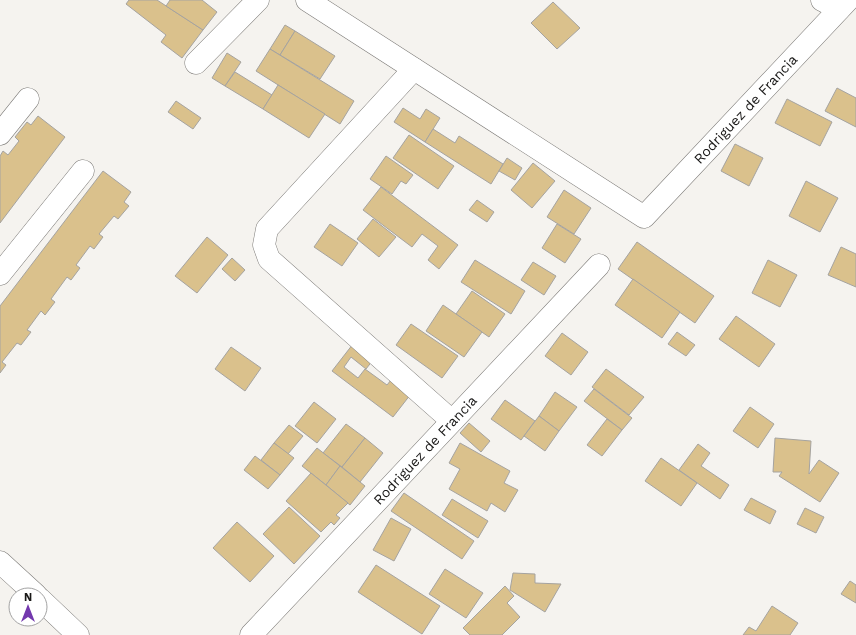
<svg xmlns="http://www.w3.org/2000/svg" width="856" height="635" font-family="'Work Sans',sans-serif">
	<rect width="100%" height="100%" fill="#f5f3ef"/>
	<g fill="#dac18c" stroke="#a5a3a0">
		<path d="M129,0H157L203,30L182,58L161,42L166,35L126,4Z"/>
		<path d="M170,0H202L217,12L203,30L166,6Z"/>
		<path d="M553,2L580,28L557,49L531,23Z"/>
		<path d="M285,25L295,31L280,55L270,49Z"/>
		<path d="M295,31L335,56L320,79L280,55Z"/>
		<path d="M270,49L354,101L340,124L256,71Z"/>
		<path d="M227,53L241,62L225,86L212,78Z"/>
		<path d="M235,72L272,95L263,109L225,86Z"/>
		<path d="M278,85L325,114L309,138L263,109Z"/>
		<path d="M837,88L856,98V127L825,111Z"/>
		<path d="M787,99L832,122L820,146L775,123Z"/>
		<path d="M176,101L201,118L193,129L168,112Z"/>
		<path d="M403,108L420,119L426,109L440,118L425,142L394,122Z"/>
		<path d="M38,116L65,137L0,223V156L3,151L8,155L19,141L15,137L27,122L31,125Z"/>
		<path d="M433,129L455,143L459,136L503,164L491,184L425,142Z"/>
		<path d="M409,135L454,166L438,189L393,158Z"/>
		<path d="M735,144L763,158L749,186L721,171Z"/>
		<path d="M386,156L413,175L406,184L401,181L392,194L370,179Z"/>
		<path d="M507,158L522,168L515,180L499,171Z"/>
		<path d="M533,163L555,181L532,208L511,190Z"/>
		<path d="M103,171L131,192L124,202L129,206L118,219L114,216L99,234L103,237L94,249L90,246L76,265L80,268L71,280L67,277L51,299L55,302L45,315L41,311L27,330L31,332L21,345L17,343L2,362L6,365L0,373V306Z"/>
		<path d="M806,181L838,198L820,232L789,216Z"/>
		<path d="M381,187L458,245L439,269L428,260L438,246L422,234L412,247L363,210Z"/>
		<path d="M564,190L591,208L574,234L547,217Z"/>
		<path d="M477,200L494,212L487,222L469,210Z"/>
		<path d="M373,219L396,237L379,257L357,239Z"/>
		<path d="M330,224L358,243L342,266L314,247Z"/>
		<path d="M557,224L581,239L565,263L542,248Z"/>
		<path d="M207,237L228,255L197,293L175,276Z"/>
		<path d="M637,242L714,296L695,323L618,269Z"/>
		<path d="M841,247L856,254V287L828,275Z"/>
		<path d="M232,258L245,270L235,281L222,269Z"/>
		<path d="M475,260L525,291L511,314L461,282Z"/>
		<path d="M768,260L797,275L780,307L752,293Z"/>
		<path d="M533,262L556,276L544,295L521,280Z"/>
		<path d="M633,279L680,312L662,338L615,305Z"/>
		<path d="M472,291L505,314L489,337L456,314Z"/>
		<path d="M443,305L482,332L464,357L426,331Z"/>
		<path d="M736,316L775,344L759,367L719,339Z"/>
		<path d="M411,324L458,356L442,378L396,345Z"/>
		<path d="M677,332L695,345L686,356L668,344Z"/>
		<path d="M562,333L588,352L571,375L545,356Z"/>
		<path d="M353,344L373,360L366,369L351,357L344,367L358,378L365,369L387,385L395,375L414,390L393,417L332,371Z"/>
		<path d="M231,347L261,368L245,391L215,369Z"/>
		<path d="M606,369L644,397L629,415L592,387Z"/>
		<path d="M594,389L632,418L622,430L584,401Z"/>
		<path d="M555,392L577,407L559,431L539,416Z"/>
		<path d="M505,400L535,421L521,440L491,419Z"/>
		<path d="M314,402L336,419L317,443L295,426Z"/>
		<path d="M750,407L774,424L758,448L733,431Z"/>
		<path d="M539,416L559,431L545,451L524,436Z"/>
		<path d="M607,419L622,430L602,456L587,445Z"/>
		<path d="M469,423L490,441L481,452L460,433Z"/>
		<path d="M346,424L365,438L342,467L323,453Z"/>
		<path d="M289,425L303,436L288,454L274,443Z"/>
		<path d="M365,438L383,453L360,482L342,467Z"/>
		<path d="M775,438L811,441L809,474L819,460L839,473L820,502L779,476L782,472H773Z"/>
		<path d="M274,443L294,458L280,475L261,460Z"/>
		<path d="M460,443L510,471L504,483L518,490L505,512L491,503L487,511L449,489L460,469L449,463Z"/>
		<path d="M698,444L710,453L701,466L729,485L720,499L679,470Z"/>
		<path d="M317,448L340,466L326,485L302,466Z"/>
		<path d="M255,456L280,475L268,489L244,470Z"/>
		<path d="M661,458L697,483L681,506L645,481Z"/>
		<path d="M340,466L365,486L350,505L326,485Z"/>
		<path d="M311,473L348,503L336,515L340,518L334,525L331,522L321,532L286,501Z"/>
		<path d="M404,493L474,541L462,559L391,511Z"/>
		<path d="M751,498L776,511L770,524L744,510Z"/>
		<path d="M452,499L488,521L478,538L442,515Z"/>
		<path d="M289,507L320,536L294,564L263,534Z"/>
		<path d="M805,508L824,517L816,533L797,524Z"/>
		<path d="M391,518L411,529L394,561L373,550Z"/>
		<path d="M237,522L274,556L250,582L213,548Z"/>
		<path d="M376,565L440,606L422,634L358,592Z"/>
		<path d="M445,569L483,593L466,618L429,594Z"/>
		<path d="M513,573L535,574V583L561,584L545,612L510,590Z"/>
		<path d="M850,581L856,585V603L841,594Z"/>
		<path d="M505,586L514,596L507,603L520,617L502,635H470L463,628Z"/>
		<path d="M772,606L798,623L790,635H743L749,627L756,631Z"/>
	</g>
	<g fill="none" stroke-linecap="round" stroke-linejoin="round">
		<defs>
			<g id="minor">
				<path id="s1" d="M307,0L644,217L848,0"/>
				<path d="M822,0L839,9"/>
				<path d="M196,63L258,0"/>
				<path d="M414,69L267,229L264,245L269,259L452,421"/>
				<path d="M0,134L28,99"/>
				<path d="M0,274L83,171"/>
				<path d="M0,562L36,595"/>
				<path d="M40,599L78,635"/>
				<path id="s2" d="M251,635L599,265"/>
			</g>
		</defs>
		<use href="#minor" stroke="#7b7976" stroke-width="23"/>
		<use href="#minor" stroke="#fff" stroke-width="22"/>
	</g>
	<g text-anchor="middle" stroke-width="4" stroke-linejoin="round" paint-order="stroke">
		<g font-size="14" fill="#1a1918" stroke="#fff">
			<text dy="5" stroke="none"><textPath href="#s1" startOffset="549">Rodriguez de Francia</textPath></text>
			<text dy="5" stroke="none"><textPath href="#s2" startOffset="254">Rodriguez de Francia</textPath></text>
		</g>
	</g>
	<g transform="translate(28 607)"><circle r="19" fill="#ffffff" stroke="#a3a3a3"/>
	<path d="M0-3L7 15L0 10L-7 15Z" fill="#7338ae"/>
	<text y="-6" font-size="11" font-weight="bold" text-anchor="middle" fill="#1a1918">N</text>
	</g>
</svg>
